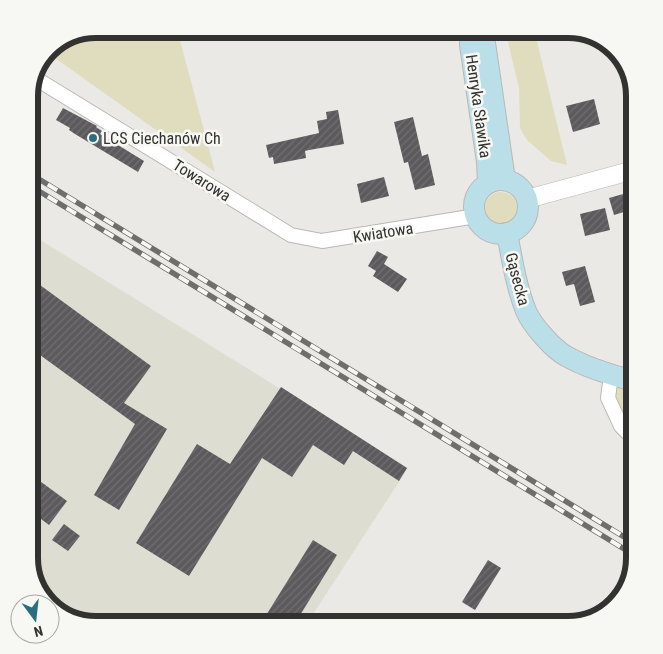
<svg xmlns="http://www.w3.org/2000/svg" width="663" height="654" font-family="'Roboto Condensed',sans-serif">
	<defs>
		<pattern id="building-hatch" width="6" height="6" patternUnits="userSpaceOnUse" patternTransform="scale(1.25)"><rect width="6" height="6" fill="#5c5a5d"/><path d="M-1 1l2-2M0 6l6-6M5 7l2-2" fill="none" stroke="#706f71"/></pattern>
	</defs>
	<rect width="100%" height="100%" fill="#eae9e5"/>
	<path fill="#deddd2" d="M29,233L408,468L306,625H95L45,603L29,559Z"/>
	<g fill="#e0dcbe">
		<path d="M95,29H177L215,172L48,53L51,45Z"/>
		<path d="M505,29H534L567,165L551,161L527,140L520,128L519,88Z"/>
		<circle cx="501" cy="208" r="16"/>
		<path d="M611,375L634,381V439L621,426Z"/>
	</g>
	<g fill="url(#building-hatch)">
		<path d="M594,99L600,124L573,132L566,106Z"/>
		<path d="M63,108L97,126L96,127L102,131L100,134L144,161L138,172L75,134L69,130L70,128L56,120Z"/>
		<path d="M338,110L344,144L309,150L305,151L306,158L274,164L273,157L269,158L266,145L319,133L317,121L327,119L326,112Z"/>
		<path d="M413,117L422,156L428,154L435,185L415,190L408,162L404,163L394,122Z"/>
		<path d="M384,177L389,196L361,203L357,184Z"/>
		<path d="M634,191V209L614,215L609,198Z"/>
		<path d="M605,208L610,230L585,236L580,214Z"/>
		<path d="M377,251L388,257L384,264L407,279L398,292L373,276L376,271L368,266Z"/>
		<path d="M585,266L595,302L580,306L574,284L566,286L562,272Z"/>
		<path d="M29,277L151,366L124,403L167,429L119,510L94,495L135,424L29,347Z"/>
		<path d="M281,387L407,468L399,481L353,451L344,465L313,445L292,477L262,458L189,576L136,543L197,444L230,464Z"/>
		<path d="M29,473L67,501L49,525L29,510Z"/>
		<path d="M64,524L80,536L68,551L52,540Z"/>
		<path d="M313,540L337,555L294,625H260Z"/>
		<path d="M488,560L501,568L475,610L462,602Z"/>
	</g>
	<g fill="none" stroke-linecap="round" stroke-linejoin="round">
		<defs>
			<g id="minor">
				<path d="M35,78L291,235L322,241L476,216"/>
				<path d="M611,375L608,398L621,426L634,439"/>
			</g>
			<path id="tertiary" d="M527,199L634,170"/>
			<g id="secondary">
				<path d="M471,29L470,45L487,162L488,183"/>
				<path d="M483,29L505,180"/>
				<circle cx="501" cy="207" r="27"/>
				<path d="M507,233C512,259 516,286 526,311C532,325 553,349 566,356C587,368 611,375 634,381"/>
			</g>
		</defs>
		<use href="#minor" stroke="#b9b8b4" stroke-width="16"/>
		<use href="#tertiary" stroke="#b9b8b4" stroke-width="19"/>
		<use href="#secondary" stroke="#b9b8b4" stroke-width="22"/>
		<use href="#minor" stroke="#fff" stroke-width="14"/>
		<use href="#tertiary" stroke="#fff" stroke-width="18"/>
		<use href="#secondary" stroke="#bbdfe9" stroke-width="20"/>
		<defs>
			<g id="rail">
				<path d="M29,173L634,543"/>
				<path d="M29,185L634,555"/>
			</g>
		</defs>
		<use href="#rail" stroke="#6e6e6c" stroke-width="5.5"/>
		<use href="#rail" stroke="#f7f7f3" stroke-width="4" stroke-dasharray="11" stroke-linecap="butt"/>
	</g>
	<circle fill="#2b6f7f" stroke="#f7f7f3" stroke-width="2" cx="93" cy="138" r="5"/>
	<g text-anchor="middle" stroke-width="5" stroke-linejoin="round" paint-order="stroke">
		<g font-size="16" fill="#323231" stroke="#f7f7f3">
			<text transform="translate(479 106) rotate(82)" y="6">Henryka Sławika</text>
			<text transform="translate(202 180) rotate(32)" y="6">Towarowa</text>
			<text transform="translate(383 232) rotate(-9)" y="6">Kwiatowa</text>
			<text transform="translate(518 279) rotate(75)" y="6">Gąsecka</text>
		</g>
		<g font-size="16" fill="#323231" stroke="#f7f7f3" text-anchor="start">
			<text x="103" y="144">LCS Ciechanów Ch</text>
		</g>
	</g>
	<path d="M0 0H663V654H0ZM96 38H568A58 58 0 0 1 626 96V558A58 58 0 0 1 568 616H96A58 58 0 0 1 38 558V96A58 58 0 0 1 96 38Z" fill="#f7f7f3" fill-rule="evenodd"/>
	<path fill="none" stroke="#323231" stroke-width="6" d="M96 38H568A58 58 0 0 1 626 96V558A58 58 0 0 1 568 616H96A58 58 0 0 1 38 558V96A58 58 0 0 1 96 38Z"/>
	<g transform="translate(35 619) rotate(165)"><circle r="24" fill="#f7f7f3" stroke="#a8a8a5"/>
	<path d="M0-4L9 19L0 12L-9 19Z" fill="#2b6f7f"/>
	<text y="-8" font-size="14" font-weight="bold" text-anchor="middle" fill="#323231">N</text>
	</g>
</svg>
